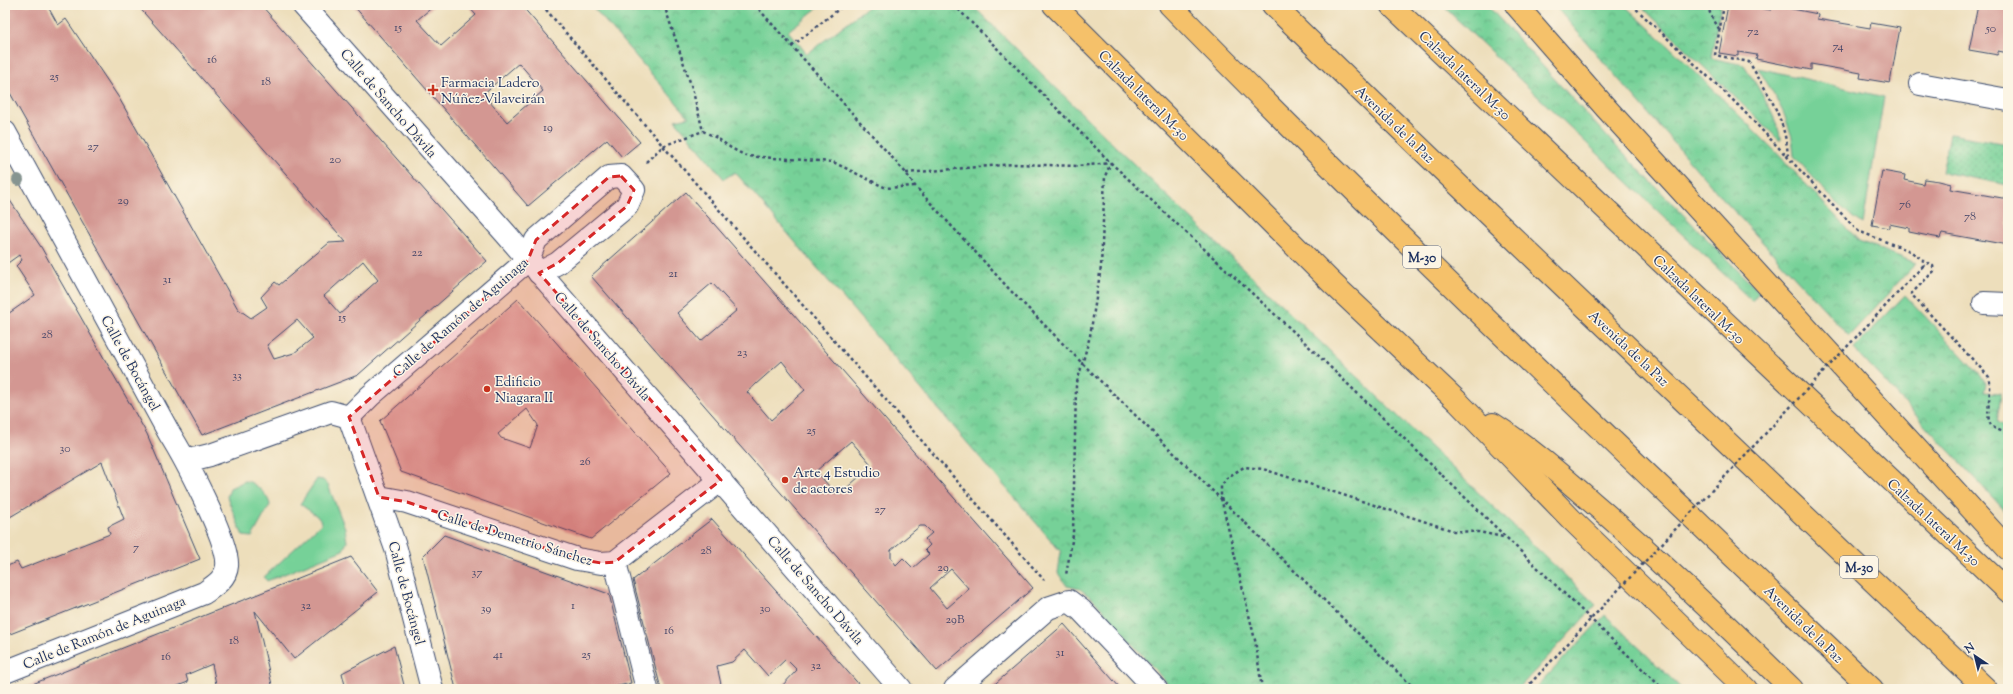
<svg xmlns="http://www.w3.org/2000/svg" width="2013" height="694" font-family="'Sorts Mill Goudy',serif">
	<defs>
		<pattern id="park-crowns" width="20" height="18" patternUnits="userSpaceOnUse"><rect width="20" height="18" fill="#76d198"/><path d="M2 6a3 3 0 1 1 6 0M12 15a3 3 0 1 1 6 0" fill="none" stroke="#60aa7f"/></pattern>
		<pattern id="garden-dots" width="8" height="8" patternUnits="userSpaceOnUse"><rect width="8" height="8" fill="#76d198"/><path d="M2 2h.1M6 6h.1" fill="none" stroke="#60aa7f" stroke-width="1.8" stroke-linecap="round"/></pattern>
	</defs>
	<rect width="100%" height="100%" fill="#fcf5e5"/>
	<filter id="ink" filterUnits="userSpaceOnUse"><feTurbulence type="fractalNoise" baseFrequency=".025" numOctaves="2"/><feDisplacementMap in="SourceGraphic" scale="8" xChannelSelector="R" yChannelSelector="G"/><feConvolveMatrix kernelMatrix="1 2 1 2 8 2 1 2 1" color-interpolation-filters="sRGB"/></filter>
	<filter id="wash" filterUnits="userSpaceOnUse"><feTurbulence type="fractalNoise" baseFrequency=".012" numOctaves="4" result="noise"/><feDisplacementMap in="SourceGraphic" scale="16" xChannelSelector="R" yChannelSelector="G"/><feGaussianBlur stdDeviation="0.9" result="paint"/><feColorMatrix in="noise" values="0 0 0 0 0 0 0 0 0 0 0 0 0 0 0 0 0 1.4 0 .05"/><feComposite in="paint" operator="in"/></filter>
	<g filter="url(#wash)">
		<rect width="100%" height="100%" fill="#eddebb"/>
		<g fill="#76d198" stroke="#48807b">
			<path d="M1758,68L1884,97L1863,224L1849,214L1828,194L1794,156L1792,137L1784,114L1775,96Z"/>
			<path d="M317,479L323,480L328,485L345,528L347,542L343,550L267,581L264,577L322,523L317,516L300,504Z"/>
			<path d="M245,481C254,481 269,496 270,505L252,537L243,536L227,497L230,488Z"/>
		</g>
		<g fill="url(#park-crowns)" stroke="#48807b">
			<path d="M591,5H821L788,31L807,54L870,5H972L1117,148L1596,605L1518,689H1172L1093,599L1080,589L1067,586L1058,573L1061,552L735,172L724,179L675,120L689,117Z"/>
			<path d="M1442,5H1487L1611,141L1759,292L1752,301Z"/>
			<path d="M1554,5H1624L1672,49L1774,150L1859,241L1916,263L1849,336L1721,197Z"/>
			<path d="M1640,5H1721L1711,58L1744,65C1754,80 1782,125 1780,141Z"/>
			<path d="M1905,295L1981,376L1986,383L1984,392L2001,393L1997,422L2008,429V514L1854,349Z"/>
			<path d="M1605,615L1682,689H1535Z"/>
		</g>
		<path fill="url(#garden-dots)" stroke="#48807b" d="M1950,134L2008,144V185L1942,172Z"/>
		<g id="blocks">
			<g fill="#d39792" fill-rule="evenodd">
				<path d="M5,5H47L58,25L66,19L119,98L238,309L251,318L267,307L261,297L275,282L279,285L329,243L346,242L137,5H261L487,261L358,375L202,435L5,84ZM363,261L378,280L340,314L324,296ZM297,320L313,338L294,353L274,359L267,345Z"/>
				<path d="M353,5H435L417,20L441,46L476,15L467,5H521L640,142L622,157L607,139L528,206ZM519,63L543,91L507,122L483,94Z"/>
				<path d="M1728,5H1753L1752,7L1771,10L1772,5L1818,14L1817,19L1870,28L1871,23L1900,28L1890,83L1860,78L1861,73L1811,64V70L1756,59L1757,55L1738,52V56L1719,53Z"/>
				<path d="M1978,5H2008V53L1998,51V55L1969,50Z"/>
				<path d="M1882,171L1905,175L1904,180L1923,184L1924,179L1939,181L1951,184L1950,189L2008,199V245L1942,233L1940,238L1929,236L1909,232V228L1889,224V228L1872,225Z"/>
				<path d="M686,192L1033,588L937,671L591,276ZM712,283L737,310L701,341L677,313ZM782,361L805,390L771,420L747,392ZM851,441L870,463L869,468L841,493H835L816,471ZM920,526H925L932,533L925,539L930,545L925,550L929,554L913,568L903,558L896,565L891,558V550ZM951,569L969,589L947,608L930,588Z"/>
				<path d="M5,193L41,247L147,434L200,559L5,636V567L17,562L21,569L110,534L108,527L124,519L102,462L5,520V316L35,295L16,266L22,260L19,255L5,265Z"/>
				<path d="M518,299L671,473L591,539L401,472L380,421ZM527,409L538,425L530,448L501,438L498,434Z"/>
				<path d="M712,519L768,582L863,689H779L797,670L786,659L768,676L745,650L732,662L717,666L722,689H661L633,580Z"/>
				<path d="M444,535L609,594L631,683L606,689H456L423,556Z"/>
				<path d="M351,557L378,592L294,659L255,611L273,689H217L212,664L186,675L188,682L170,689H159L157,686L149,689H20Z"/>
				<path d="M1064,624L1121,689H989Z"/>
				<path d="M394,646L405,689H346L342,673Z"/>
			</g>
		</g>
	</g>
	<g filter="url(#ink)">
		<use href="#blocks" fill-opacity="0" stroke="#3a496c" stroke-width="1"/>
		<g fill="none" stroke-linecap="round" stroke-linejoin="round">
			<defs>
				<g id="street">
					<path d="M303,5L506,234L901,689"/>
					<path d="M1920,84L2008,100"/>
					<path d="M5,132L169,433C183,455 230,543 227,566C226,579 214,586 204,593L5,672"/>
					<path d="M1984,303L2008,304"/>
					<path d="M349,417L370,396L528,260L536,240L609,177L621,176L634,190L627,206L558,263L539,273"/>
					<path d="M349,417L396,549L432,689"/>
					<path d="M185,457L194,459L210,455L331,412L349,417"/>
					<path d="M379,497L407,502L577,559L601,563L615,562L721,480"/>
					<path d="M615,562L647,689"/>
					<path d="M955,689L1048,608L1069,601L1081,610L1156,689"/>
				</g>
				<g id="highway">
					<path d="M1054,5L1332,283L1458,402L1572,520L1746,689"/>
					<path d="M1170,5C1398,239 1636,463 1872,689"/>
					<path d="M1273,5C1508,236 1748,461 1986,689"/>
					<path d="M1391,5L2008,591"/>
					<path d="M1516,5L1606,108L2008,549"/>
					<path d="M1493,424C1529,447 1561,475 1593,503C1662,562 1727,626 1792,689"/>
				</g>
			</defs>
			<use href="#street" stroke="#3a496c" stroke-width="24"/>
			<use href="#highway" stroke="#3a496c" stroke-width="24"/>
			<g stroke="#3a496c" stroke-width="2.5" stroke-dasharray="3 3" stroke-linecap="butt">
				<path d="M542,5L663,146L1044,580"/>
				<path d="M664,5L692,88L703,131"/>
				<path d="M755,5L906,173L915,186L1011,291L1082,363L1415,689"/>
				<path d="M954,5L1111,163L1295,333L1663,689"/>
				<path d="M1632,5L1737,104L1858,231L1910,251L1923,260V266L1929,263L1933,266L1934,271L1911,294L1989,377C1993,390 1984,415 1991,425C1995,430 2003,431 2008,434"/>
				<path d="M1708,5L1710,13L1719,29"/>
				<path d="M1724,5L1715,55L1749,62C1768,94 1785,117 1788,156"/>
				<path d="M792,46L844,5"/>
				<path d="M646,162L663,146L703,131L717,138L731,148L746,156L833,162L886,188L914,186"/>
				<path d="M906,173L1015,164L1078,166L1111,163L1105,176L1101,267L1090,336L1076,386L1073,535L1066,575"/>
				<path d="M1262,689L1255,640L1221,498V486L1228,477L1244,467L1263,469L1454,531L1479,532L1503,537"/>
				<path d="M1525,689L1526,688"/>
			</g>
			<use href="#street" stroke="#fff" stroke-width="22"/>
			<use href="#highway" stroke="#f5c16b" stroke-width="22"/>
			<path stroke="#3a496c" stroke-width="2.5" stroke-dasharray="3 3" stroke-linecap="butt" d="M1526,688L1923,266"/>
		</g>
		<circle fill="#869490" cx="18" cy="180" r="6"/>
	</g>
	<path fill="#d62828" fill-opacity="0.2" stroke="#d62828" stroke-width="3" stroke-dasharray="8 5" stroke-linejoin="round" d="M621,176L634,190L627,206L558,263L539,273L721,480L615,562L601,563L577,559L407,502L379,497L349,417L528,260L536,240L609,177Z"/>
	<g fill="#c8321e" stroke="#fcf5e5" stroke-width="1.5">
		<path d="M431 84h4v4h4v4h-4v4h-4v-4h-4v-4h4z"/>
		<circle cx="487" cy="389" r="4"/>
		<circle cx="785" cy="480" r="4"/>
	</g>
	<g text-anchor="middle" stroke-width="3" stroke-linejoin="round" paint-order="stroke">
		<g font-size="12" fill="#49496b">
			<text x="398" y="31">15</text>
			<text x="1991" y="32">50</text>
			<text x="1753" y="35">72</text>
			<text x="1838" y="50">74</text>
			<text x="212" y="63">16</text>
			<text x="54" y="80">25</text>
			<text x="266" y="85">18</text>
			<text x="548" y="131">19</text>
			<text x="93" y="150">27</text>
			<text x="335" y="163">20</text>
			<text x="123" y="204">29</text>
			<text x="1905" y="208">76</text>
			<text x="1970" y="220">78</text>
			<text x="417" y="256">22</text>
			<text x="673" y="277">21</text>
			<text x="167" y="283">31</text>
			<text x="342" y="321">15</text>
			<text x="47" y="338">28</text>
			<text x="742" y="356">23</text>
			<text x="237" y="379">33</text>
			<text x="811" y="434">25</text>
			<text x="65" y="452">30</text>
			<text x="585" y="465">26</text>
			<text x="880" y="513">27</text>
			<text x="136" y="551">7</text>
			<text x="706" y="554">28</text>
			<text x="943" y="571">29</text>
			<text x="477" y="576">37</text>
			<text x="306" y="609">32</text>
			<text x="573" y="609">1</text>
			<text x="486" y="612">39</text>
			<text x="765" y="612">30</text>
			<text x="955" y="623">29B</text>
			<text x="669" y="634">16</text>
			<text x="234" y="644">18</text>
			<text x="1060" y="656">31</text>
			<text x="498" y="658">41</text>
			<text x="586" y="658">25</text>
			<text x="166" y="660">16</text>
			<text x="816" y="669">32</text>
		</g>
		<g fill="#fcf5e5" stroke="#5e6a86" stroke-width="1">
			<rect x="1403" y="246" width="38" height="22" rx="3"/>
			<rect x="1840" y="556" width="38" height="22" rx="3"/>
		</g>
		<g font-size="13" font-weight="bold" fill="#1b2f5e">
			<text x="1422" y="262">M-30</text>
			<text x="1859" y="572">M-30</text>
		</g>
		<g font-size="14" fill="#1b2f5e" stroke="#fcf5e5">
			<text transform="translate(1465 75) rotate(44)" y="5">Calzada lateral M-30</text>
			<text transform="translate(1144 95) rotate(45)" y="5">Calzada lateral M-30</text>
			<text transform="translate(389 103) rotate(49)" y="5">Calle de Sancho Dávila</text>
			<text transform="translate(1395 124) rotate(44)" y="5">Avenida de la Paz</text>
			<text transform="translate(1699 299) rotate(44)" y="5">Calzada lateral M-30</text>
			<text transform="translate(460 317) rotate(-41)" y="5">Calle de Ramón de Aguinaga</text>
			<text transform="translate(603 346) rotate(49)" y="5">Calle de Sancho Dávila</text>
			<text transform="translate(1629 348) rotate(43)" y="5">Avenida de la Paz</text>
			<text transform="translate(131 363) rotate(61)" y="5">Calle de Bocángel</text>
			<text transform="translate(1934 522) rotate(43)" y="5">Calzada lateral M-30</text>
			<text transform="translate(515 537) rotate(17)" y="5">Calle de Demetrio Sánchez</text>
			<text transform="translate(816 590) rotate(49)" y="5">Calle de Sancho Dávila</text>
			<text transform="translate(407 593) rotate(75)" y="5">Calle de Bocángel</text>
			<text transform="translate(1804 624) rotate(44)" y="5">Avenida de la Paz</text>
			<text transform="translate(104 632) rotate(-22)" y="5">Calle de Ramón de Aguinaga</text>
		</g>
		<g font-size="14" fill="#1b2f5e" stroke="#fcf5e5" text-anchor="start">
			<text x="441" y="87">Farmacia Ladero<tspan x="441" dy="16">Núñez-Vilaveirán</tspan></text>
			<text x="495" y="386">Edificio<tspan x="495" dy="16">Niagara II</tspan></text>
			<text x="793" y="477">Arte 4 Estudio<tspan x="793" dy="16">de actores</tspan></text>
		</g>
	</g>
	<rect width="2013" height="694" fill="none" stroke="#fcf5e5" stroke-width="20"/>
	<g transform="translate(1975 656) rotate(325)" stroke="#fcf5e5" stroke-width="3" paint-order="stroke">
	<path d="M0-3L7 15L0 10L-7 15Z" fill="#1b2f5e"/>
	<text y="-6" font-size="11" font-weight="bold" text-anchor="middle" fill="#1b2f5e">N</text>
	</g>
</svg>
